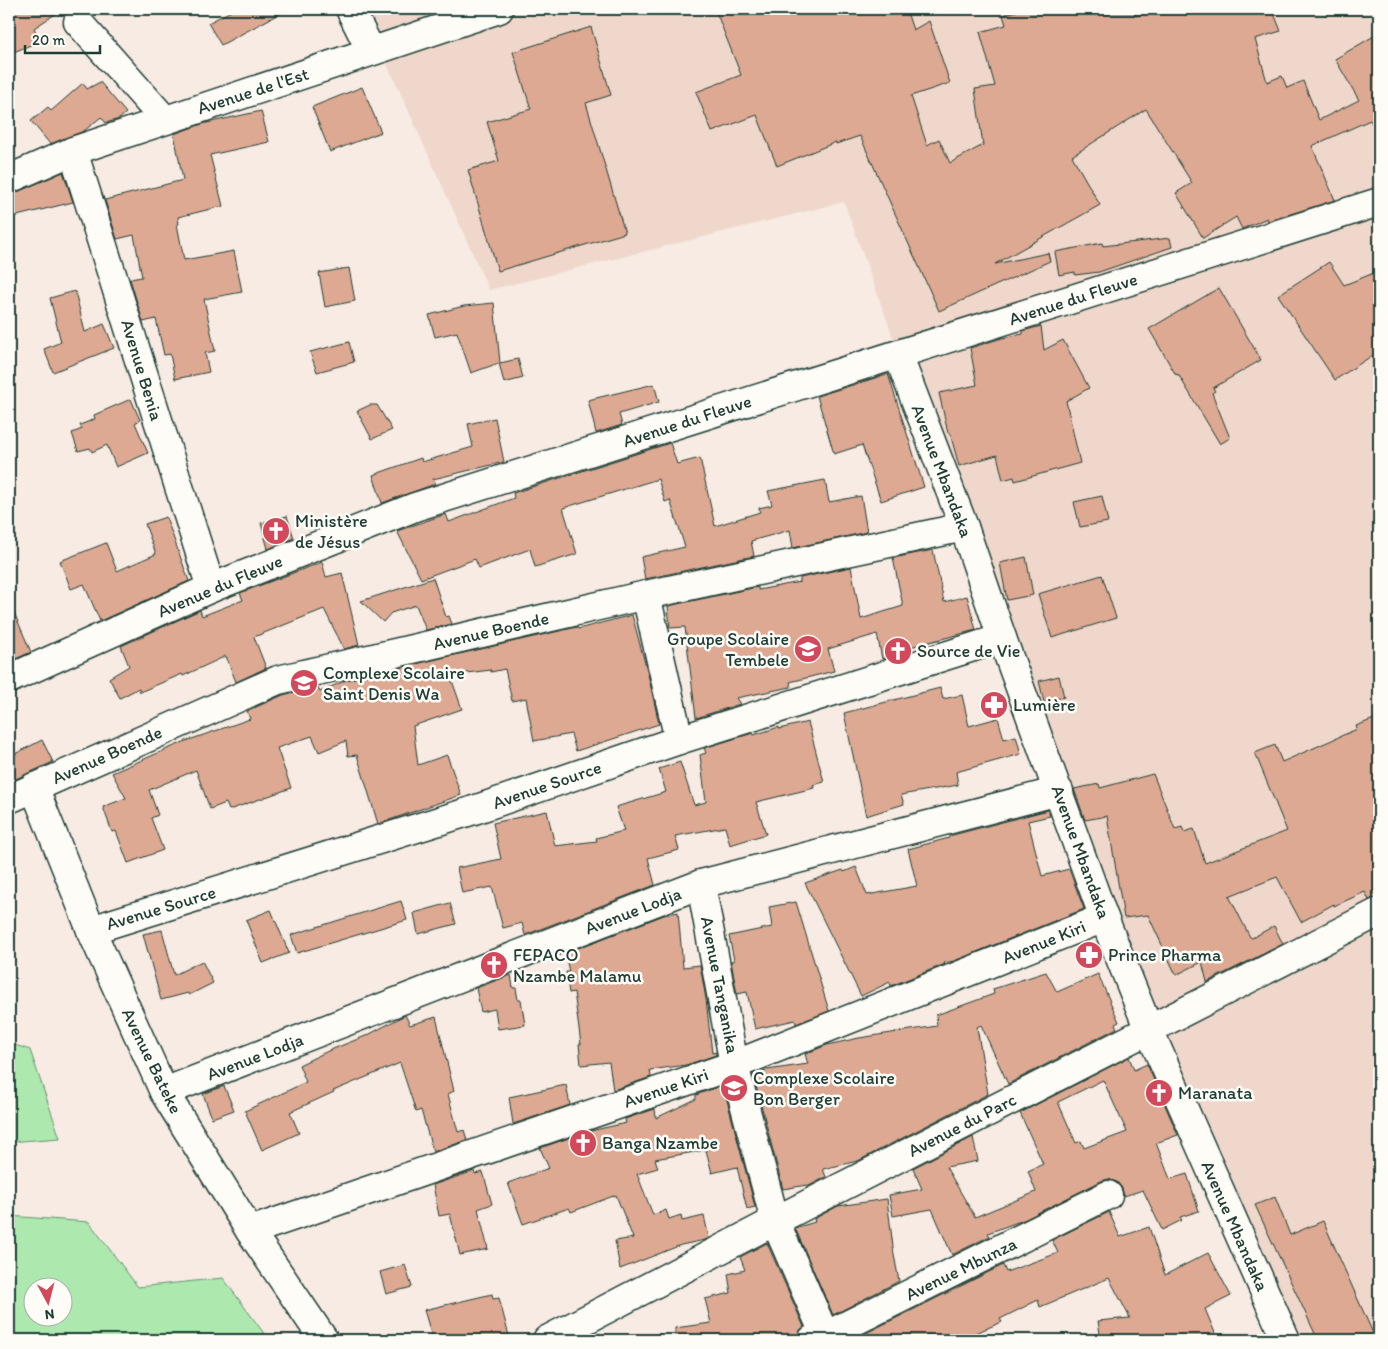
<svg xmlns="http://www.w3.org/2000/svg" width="1388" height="1349" font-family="Itim,sans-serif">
	<rect width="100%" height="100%" fill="#f7ebe3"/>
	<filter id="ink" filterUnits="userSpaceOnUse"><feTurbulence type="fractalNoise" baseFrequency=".02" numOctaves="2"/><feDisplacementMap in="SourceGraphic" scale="10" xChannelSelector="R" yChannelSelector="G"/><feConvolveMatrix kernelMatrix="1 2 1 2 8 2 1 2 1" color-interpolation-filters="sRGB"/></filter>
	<g filter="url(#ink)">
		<path fill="#f0d7cb" d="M360,9H1379V1340H1273L1146,1035L844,202L489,290L396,83Z"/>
		<g fill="#ade8ae" stroke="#669271" fill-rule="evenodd">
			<path d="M9,1043L30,1050L60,1138L9,1142Z"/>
			<path d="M9,1216L89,1222L138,1287L223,1278L269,1340H9ZM32,1286H62V1316H32Z"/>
		</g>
		<g fill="#dea992" stroke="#1f3d34" fill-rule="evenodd">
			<path d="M9,9H63L34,28L40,41L9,54Z"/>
			<path d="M235,9H288L221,45L208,23Z"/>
			<path d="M715,9H906L913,30L929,21L950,83L911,96L927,145L939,139L950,163L983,145L975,89L995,86L980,32L1006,25L1003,15L1024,9H1134L1136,16L1161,9H1272L1281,31L1255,39L1267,82L1282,76L1287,88L1303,81L1319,120L1359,100L1335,59L1379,33V136L1370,120L1312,146L1335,200L1268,221L1267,218L1242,229L1236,217L1203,238L1176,193L1192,183L1146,109L1072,156L1100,205L995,264L1048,253L1050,261L939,311L860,136L836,144V142L777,166L757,115L712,132L696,92L741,75Z"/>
			<path d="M591,27L611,95L586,103L625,233L498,271L468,170L499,161L487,122L531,109L513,52Z"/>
			<path d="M100,82L126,113L119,119L106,123L101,117L84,131L50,144L31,121L48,107L51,111L83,83L87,89Z"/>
			<path d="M362,87L381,132L330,152L312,107Z"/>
			<path d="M261,111L269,142L210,155L223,206L178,217L179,224H177L184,260L234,251L242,292L204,299L215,351L205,353L209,372L175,379L170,354L164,355L156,319L143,322L130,279L142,277L134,235L117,239L105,200L183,180L174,134L202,124Z"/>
			<path d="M63,172L73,202L9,218V194L15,193Z"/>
			<path d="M1170,238L1172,247L1099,272L1075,275V272L1059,275L1055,252L1102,243L1103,246Z"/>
			<path d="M1329,262L1344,285L1379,271V351L1335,380L1278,295Z"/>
			<path d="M349,268L355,301L325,307L319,273Z"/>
			<path d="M1219,288L1261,360L1213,388L1215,391L1212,393L1230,438L1220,444L1178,374L1176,375L1149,329Z"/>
			<path d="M75,291L85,332L104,324L114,348L53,372L44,349L61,342L50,298Z"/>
			<path d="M494,303L500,363L518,359L523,378L504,383L499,363L471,373L457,332L435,337L429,315L464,306Z"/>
			<path d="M1041,326L1044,350L1063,340L1089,388L1066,401L1080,463L1015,481L1014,477L1003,480L997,455L959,466L950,433H948L939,393L977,385L970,348L1002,338L1023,334V331Z"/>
			<path d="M349,342L354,362L317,372L310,352Z"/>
			<path d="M888,374L924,487L881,501L862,445L834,454L817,396Z"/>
			<path d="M654,384L659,402L619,414L622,425L596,433L588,400Z"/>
			<path d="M131,399L140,420L135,423L148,453L116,467L107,445L92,452L90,448L78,451L72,433L82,429L80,425L95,419L94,415Z"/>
			<path d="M370,405H377L392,430L372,439L357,411Z"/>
			<path d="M495,418L504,462L433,479L435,484L382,503L373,475L421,458L422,462L473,447L468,424Z"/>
			<path d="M670,443L677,464L700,458L715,526L760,512L759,508L772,505L768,491L825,480L829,502L861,496L867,532L793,548L790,530L751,541L754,556L645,579L641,557L685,547L670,500L665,502L658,479L563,508L577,554L535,567L530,549L479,568L475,559L421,579L397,531L446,514L449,522L514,498L513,493Z"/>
			<path d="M1102,496L1108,522L1080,527L1074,502Z"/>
			<path d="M287,516L294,538L268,549L261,523Z"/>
			<path d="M166,517L189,581L100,621L84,584L71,589L60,561L106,543L117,571L156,554L145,524Z"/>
			<path d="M933,550L944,602L967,596L976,630L910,647V651L882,659L877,634L828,649L834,671L790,682L791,687L736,698L740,704L696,718L685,627L670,628L668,606L758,587V590L800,582V578L851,567L861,619L903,606L893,558Z"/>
			<path d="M1026,557L1033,595L1007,600L1000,563Z"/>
			<path d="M322,562L326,577L342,573L359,645L344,649L324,609L254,637L266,668L236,682L226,656L183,676L182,674L140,692L139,688L120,698L109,678L129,666L121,646L200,610L202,616L243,600L240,593Z"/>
			<path d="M1102,575L1116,618L1052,638L1038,594Z"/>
			<path d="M433,578L446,617L449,616L452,624L426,630L416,605L391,613L383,622L361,601Z"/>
			<path d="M9,601L31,652L9,662Z"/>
			<path d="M632,615L648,674L659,724L576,751L571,734L534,741L526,698L512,701L505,669L491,672V670L450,675L462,709L413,726L418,765L447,755L461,795L378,824L357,755L348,756L346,741L319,752L312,736L277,748L291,788L229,810L226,803L210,809L196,770L149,790L158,815L151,818L163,850L128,863L116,831L112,832L103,807L126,798L112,773L186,741L250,719L247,711L283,695L308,689L309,692L318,688L320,692L346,680L577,627L578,629Z"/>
			<path d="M1059,676L1064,697L1044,702L1039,681Z"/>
			<path d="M940,688L943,699L962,695L969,726L998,718L1004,739L1016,736L1021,754L956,772L958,785L901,795L904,804L866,816L844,713Z"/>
			<path d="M1379,717V896L1369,900L1365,892L1334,906V904L1301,922L1277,877L1229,896L1250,937L1252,938L1274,926L1283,944L1207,982L1202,962L1176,975L1148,915L1124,918L1107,816L1085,820L1074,789L1099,784L1100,788L1153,774L1175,829L1182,827L1184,832L1194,829L1205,863L1287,831L1255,753L1275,745L1282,762L1357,729L1356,726Z"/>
			<path d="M808,722L824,782L813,785L814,788L756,802L766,834L730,845L725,827L675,836L679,850L648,858L655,885L525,935L522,923L503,928L492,887L462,893L457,868L501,859L493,823L547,811L555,846L597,841L596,838L624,831L616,807L666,792L659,769L680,762L694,805L706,802L700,755L706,753L704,748L753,733L754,735L779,727V729Z"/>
			<path d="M42,740L53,762L9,782V757Z"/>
			<path d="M1048,810L1050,816L1028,821L1042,876L1069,869L1084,909L954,961L944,963L945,964L891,986L890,982L861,996L805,883L843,870L844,872L856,867L867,895L917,886L908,849L949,838V836Z"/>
			<path d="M401,901L407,920L297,953L291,935Z"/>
			<path d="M796,902L829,1011L796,1024L795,1020L755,1029L747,992L737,994L731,961L734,960L729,936L772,927L769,907Z"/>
			<path d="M450,903L456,924L418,934L414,913Z"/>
			<path d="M271,910L289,953L263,963L246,920Z"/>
			<path d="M678,912L683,967L700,965L706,999L712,1053L716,1052V1055L686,1065L650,1070L651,1077L613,1090L609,1062L581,1065L579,1044H581L574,992L569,993L566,972H569L565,953L664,915Z"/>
			<path d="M162,930L174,975L202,961L213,983L189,995L188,993L161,1000L143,934Z"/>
			<path d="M1046,972L1057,992L1098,974L1119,1022L1115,1024L1117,1028L1008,1084L981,1025L977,1027L988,1094L858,1161L823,1169L826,1177L807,1187V1185L783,1189L753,1074L767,1070L808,1064L805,1054L827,1045L859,1038L937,1026L936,1015L994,994L993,989Z"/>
			<path d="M511,975L513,988H516L518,1000H521L525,1025L498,1029L495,1009L481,1012L476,988Z"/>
			<path d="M405,1015L410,1025L436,1017L454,1091L448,1094L458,1132L464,1130L467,1140L433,1152L421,1110L416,1112L400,1063L333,1091L334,1092L290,1112L299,1133L262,1150L245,1111L306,1082L299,1065L328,1051L368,1035Z"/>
			<path d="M1129,1057L1134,1070L1147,1064L1178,1135L1156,1143L1170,1179L1187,1174L1199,1211L1180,1217L1182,1220L1162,1230L1143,1190L1124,1196L1122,1188L1117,1182L1108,1179L1101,1181L1026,1219L988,1233L990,1236L952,1255L932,1209L893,1216L889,1195L922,1189L913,1168L973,1137L978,1161L946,1167L975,1217L1036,1192L1028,1171L1043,1164L1020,1113ZM1103,1080L1127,1132L1084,1148L1081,1141L1076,1143L1058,1102Z"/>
			<path d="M566,1085L570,1105L513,1124L509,1097Z"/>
			<path d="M723,1085L755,1207L747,1209L737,1167L712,1173L706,1150L655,1159L658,1168L637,1174L653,1215L666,1210L669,1219L681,1215L682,1221L704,1216L709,1238L705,1240L681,1245L620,1269L615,1241L633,1238L616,1195L571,1212L569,1208L523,1224L508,1183L549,1168L540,1148L586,1132L626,1123L625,1119L655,1109L656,1118L696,1099V1095Z"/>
			<path d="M224,1086L234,1110L212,1118L203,1094Z"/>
			<path d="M474,1171L475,1174L483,1172L492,1204L478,1209L488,1249L460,1255L450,1214L439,1216L433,1185Z"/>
			<path d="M1275,1197L1290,1235L1323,1221L1376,1340H1318L1255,1205Z"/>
			<path d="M887,1199L894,1255L899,1281L833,1315L795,1228L815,1222L814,1219L838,1206Z"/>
			<path d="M1109,1212L1120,1237L1149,1227L1165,1275L1208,1253L1231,1296L1205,1309L1218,1340H1101L1098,1321L1130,1318L1109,1278L1040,1307L1038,1300L1000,1319L1002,1322L973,1334L975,1340H852L1003,1265L1006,1272L1058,1253L1052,1240Z"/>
			<path d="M767,1243L804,1327L800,1330L797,1337L780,1340H675V1328L711,1323L705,1299L731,1293L728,1274L745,1270L740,1257Z"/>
			<path d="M405,1265L412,1287L386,1294L380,1272Z"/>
			<path d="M492,1294L493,1299L499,1298L510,1340H433L424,1310Z"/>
		</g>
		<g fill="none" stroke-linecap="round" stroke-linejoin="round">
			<defs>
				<g id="minor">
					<path d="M350,9L371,51"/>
					<path d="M78,22L165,120"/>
					<path d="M73,151L211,588"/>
					<path d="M9,179L73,151L499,9"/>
					<path d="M898,355L964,527L1002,638L1104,918L1149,1030L1286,1340"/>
					<path d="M646,595L679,740"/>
					<path d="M9,679L211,588L415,507L1379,202"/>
					<path d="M34,787L91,930L164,1092L250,1231L324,1340"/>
					<path d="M9,799L278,680L646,595L964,527"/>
					<path d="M701,884L734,1065L775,1221L827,1340"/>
					<path d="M91,930L471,811L679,740L1002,638"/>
					<path d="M164,1092L701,884L1059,791"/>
					<path d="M250,1231L734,1065L1104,918"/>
					<path d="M547,1340L775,1221L1379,912"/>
					<path d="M812,1340L825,1336L1108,1195"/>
				</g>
			</defs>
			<use href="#minor" stroke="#1f3d34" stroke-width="31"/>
			<use href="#minor" stroke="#fdfcf7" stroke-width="28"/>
		</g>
	</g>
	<defs>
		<symbol id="church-disc" viewBox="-11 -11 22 22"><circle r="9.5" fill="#d1495b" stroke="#fdfcf7"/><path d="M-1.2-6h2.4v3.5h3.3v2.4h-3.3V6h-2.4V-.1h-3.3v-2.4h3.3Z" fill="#fff"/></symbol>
		<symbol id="school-disc" viewBox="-11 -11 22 22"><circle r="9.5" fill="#d1495b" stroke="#fdfcf7"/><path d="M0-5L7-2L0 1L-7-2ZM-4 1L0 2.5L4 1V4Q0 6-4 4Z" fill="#fff"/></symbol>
		<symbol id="pharmacy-disc" viewBox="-11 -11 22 22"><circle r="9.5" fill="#d1495b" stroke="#fdfcf7"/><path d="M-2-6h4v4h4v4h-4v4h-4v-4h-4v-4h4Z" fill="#fff"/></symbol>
	</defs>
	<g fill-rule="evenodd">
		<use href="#church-disc" x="260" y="515" width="32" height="32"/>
		<use href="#school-disc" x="792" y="633" width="32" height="32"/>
		<use href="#church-disc" x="882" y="635" width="32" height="32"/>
		<use href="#school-disc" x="288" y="667" width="32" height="32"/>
		<use href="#pharmacy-disc" x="978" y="689" width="32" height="32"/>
		<use href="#pharmacy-disc" x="1073" y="939" width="32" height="32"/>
		<use href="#church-disc" x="478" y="949" width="32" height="32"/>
		<use href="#school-disc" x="718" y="1072" width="32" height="32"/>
		<use href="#church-disc" x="1143" y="1077" width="32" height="32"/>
		<use href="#church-disc" x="567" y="1127" width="32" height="32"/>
	</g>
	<g text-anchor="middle" stroke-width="5" stroke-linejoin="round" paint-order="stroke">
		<g font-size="18" fill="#1f3d34" stroke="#fdfcf7">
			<text transform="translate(253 91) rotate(-18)" y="6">Avenue de l'Est</text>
			<text transform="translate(1073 299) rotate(-18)" y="6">Avenue du Fleuve</text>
			<text transform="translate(142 370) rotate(73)" y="6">Avenue Benia</text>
			<text transform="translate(687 421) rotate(-18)" y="6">Avenue du Fleuve</text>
			<text transform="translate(942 471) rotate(69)" y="6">Avenue Mbandaka</text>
			<text transform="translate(220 586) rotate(-23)" y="6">Avenue du Fleuve</text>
			<text transform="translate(491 631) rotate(-13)" y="6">Avenue Boende</text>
			<text transform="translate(107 755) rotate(-24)" y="6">Avenue Boende</text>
			<text transform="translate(547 785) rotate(-19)" y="6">Avenue Source</text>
			<text transform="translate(1081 852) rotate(70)" y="6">Avenue Mbandaka</text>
			<text transform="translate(161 908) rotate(-17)" y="6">Avenue Source</text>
			<text transform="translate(633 911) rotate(-21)" y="6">Avenue Lodja</text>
			<text transform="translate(1044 942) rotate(-22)" y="6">Avenue Kiri</text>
			<text transform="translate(720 985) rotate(79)" y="6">Avenue Tanganika</text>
			<text transform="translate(255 1057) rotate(-21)" y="6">Avenue Lodja</text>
			<text transform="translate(152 1061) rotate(64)" y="6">Avenue Bateke</text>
			<text transform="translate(666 1088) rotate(-19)" y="6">Avenue Kiri</text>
			<text transform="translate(962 1125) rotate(-27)" y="6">Avenue du Parc</text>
			<text transform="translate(1235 1226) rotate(66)" y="6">Avenue Mbandaka</text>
			<text transform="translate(961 1269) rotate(-26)" y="6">Avenue Mbunza</text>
		</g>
		<g font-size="18" fill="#1f3d34" stroke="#fdfcf7" text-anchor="start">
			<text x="295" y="527">Ministère<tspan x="295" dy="21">de Jésus</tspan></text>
			<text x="789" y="645" text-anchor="end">Groupe Scolaire<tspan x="789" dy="21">Tembele</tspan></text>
			<text x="917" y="657">Source de Vie</text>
			<text x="323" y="679">Complexe Scolaire<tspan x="323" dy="21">Saint Denis Wa</tspan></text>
			<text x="1013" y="711">Lumière</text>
			<text x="513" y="961">FEPACO<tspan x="513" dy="21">Nzambe Malamu</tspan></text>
			<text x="1108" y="961">Prince Pharma</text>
			<text x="753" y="1084">Complexe Scolaire<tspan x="753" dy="21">Bon Berger</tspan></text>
			<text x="1178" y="1099">Maranata</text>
			<text x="602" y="1149">Banga Nzambe</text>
		</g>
	</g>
	<rect width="1388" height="1349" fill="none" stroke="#fdfcf7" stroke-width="30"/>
	<rect x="15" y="15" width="1358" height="1319" fill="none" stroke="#1f3d34" stroke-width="2" filter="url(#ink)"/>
	<g transform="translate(48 1302) rotate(173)"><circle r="24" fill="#fdfcf7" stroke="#a4b0a9"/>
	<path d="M0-4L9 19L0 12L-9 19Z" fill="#d1495b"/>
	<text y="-8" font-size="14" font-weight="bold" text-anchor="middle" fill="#1f3d34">N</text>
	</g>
	<path d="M25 45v8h75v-8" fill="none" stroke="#1f3d34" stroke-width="2.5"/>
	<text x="32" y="45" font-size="15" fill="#1f3d34" stroke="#fdfcf7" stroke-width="4" paint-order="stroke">20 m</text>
</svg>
